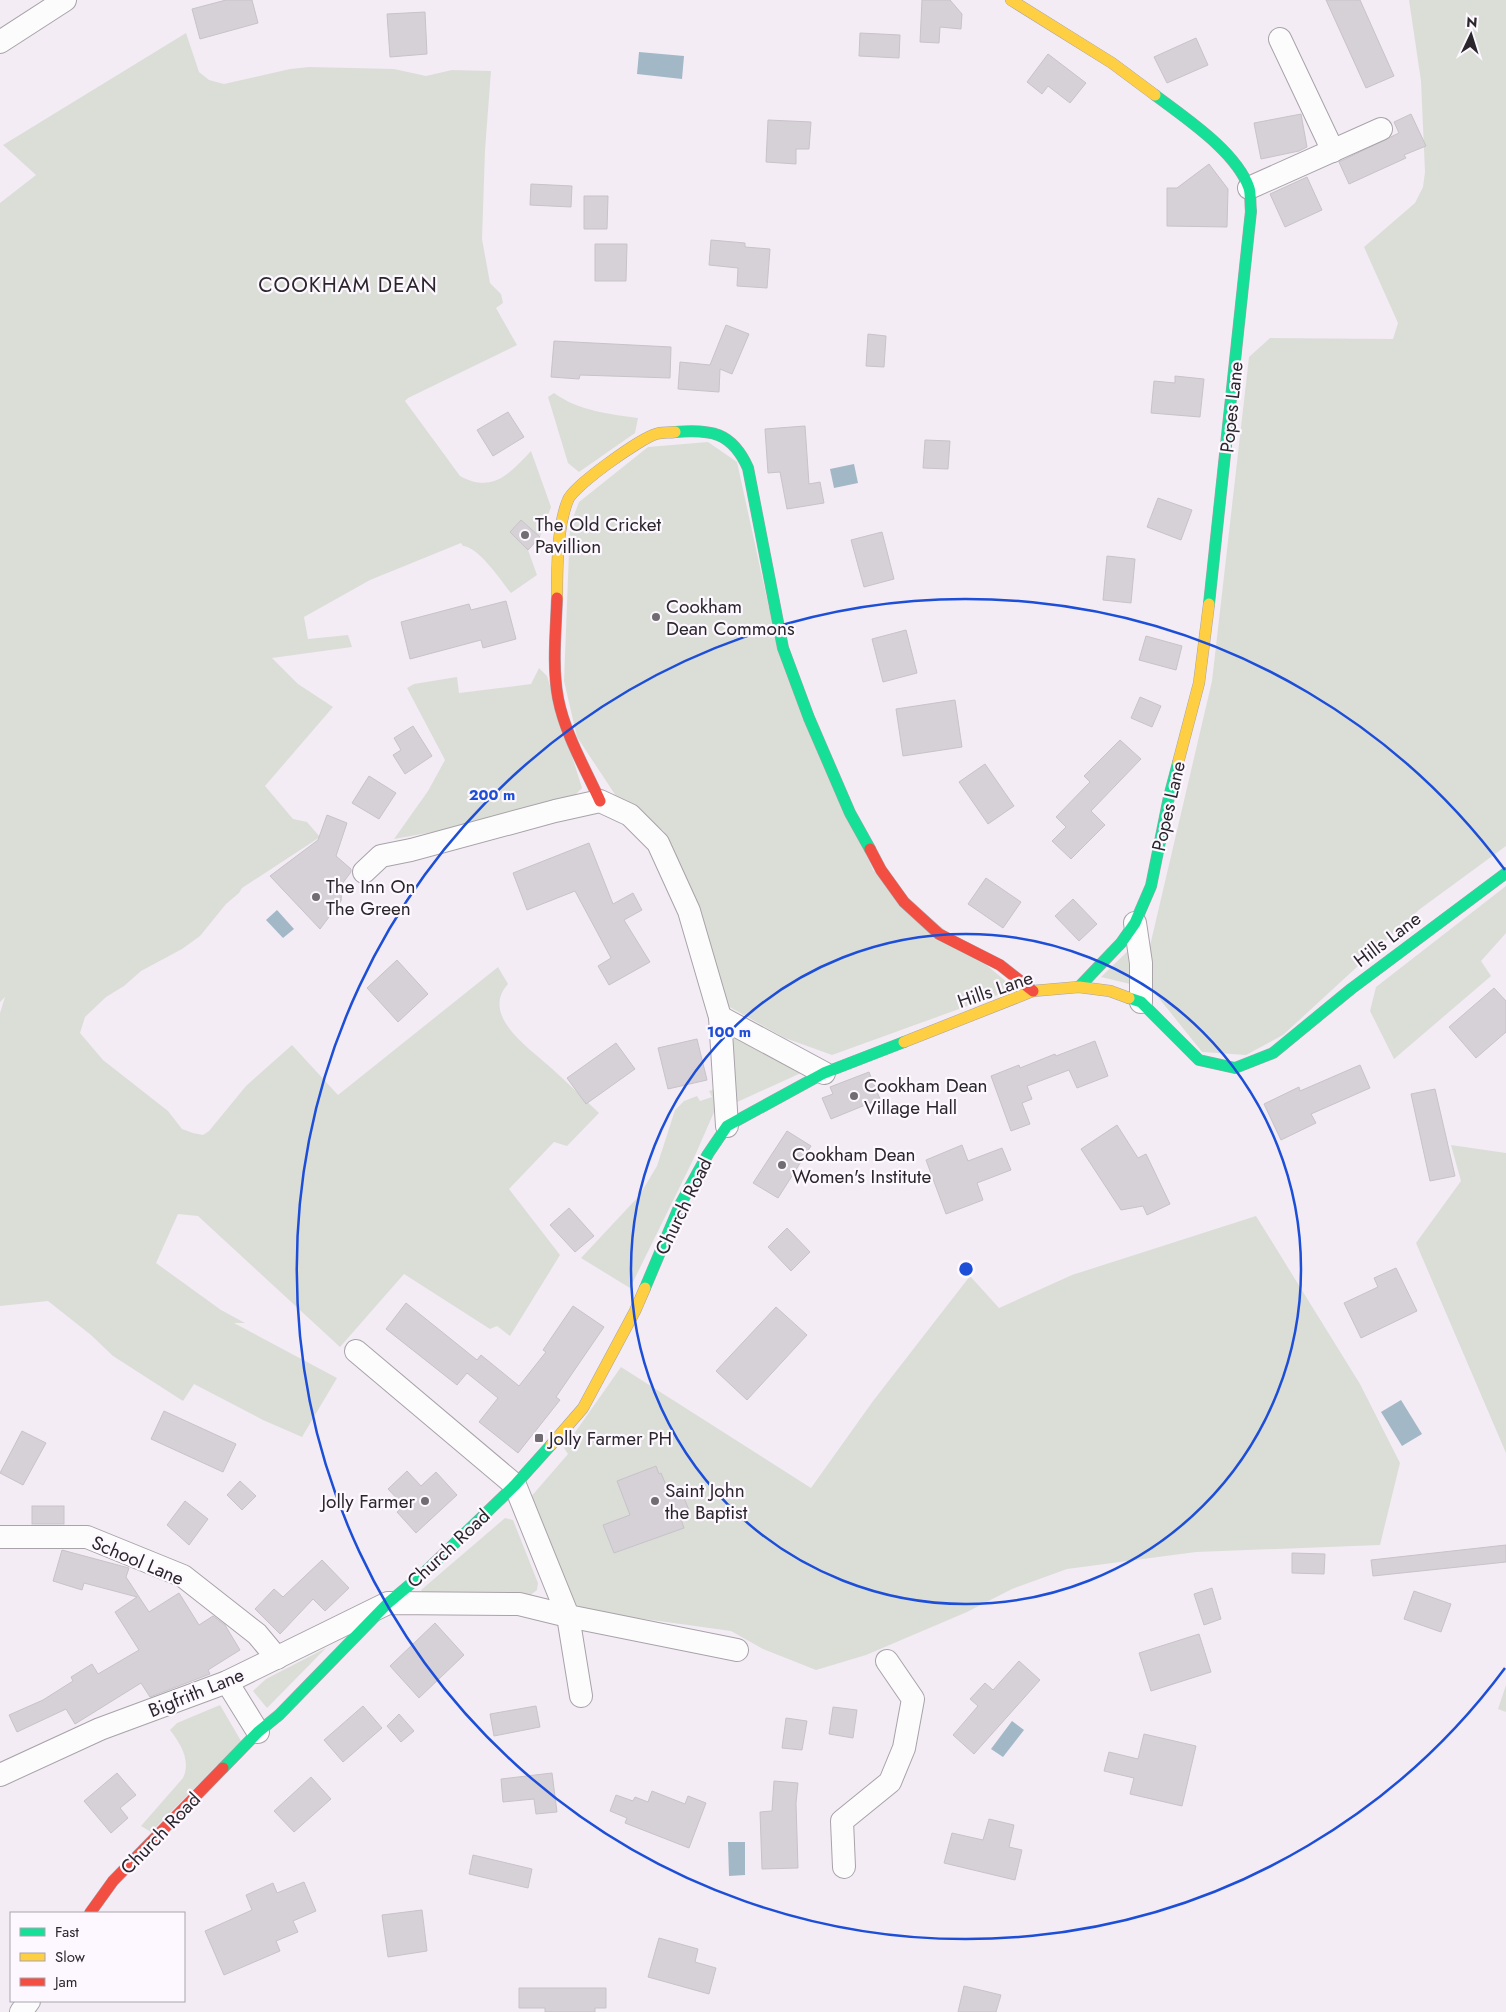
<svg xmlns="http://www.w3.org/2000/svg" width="1506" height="2012" font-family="Jost,sans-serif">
	<rect width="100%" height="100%" fill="#f3ecf4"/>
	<g fill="#dbded7">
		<path d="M1409,0H1506V846L1420,909L1283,1035L1246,1055L1202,1052L1154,992L1149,974V950L1212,681L1249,357L1270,338L1393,339L1398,323L1364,247L1415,203L1423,187L1425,172L1421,81Z"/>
		<path d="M186,33L199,72L209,80L224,84L290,69L309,67L394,69L426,76L452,70L491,71L485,150L482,239L490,283L501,294L503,303L496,308L517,345L408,398L405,401L460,476C493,494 510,473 531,451L551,507L540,537L521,520L510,532L528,550L537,575L511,593C501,581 479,547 463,546L461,543L370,580L304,617L308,639L348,635L352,647L272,658L298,684L333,707L265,786L293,819L307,822L320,837L242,888L239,893L226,904L200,936L182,949L141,971L124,986L106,997L85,1017L80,1033L103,1060L168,1111L182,1129L193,1133L203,1135L209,1131L246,1086L292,1045L338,1095L498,967L508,984C480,1015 528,1047 549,1066C566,1081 582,1097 599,1113L567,1146L554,1142L509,1189L560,1255L510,1336L497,1326L490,1329L404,1274L340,1347L198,1216L178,1214L156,1263L221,1310L245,1323H234L337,1378L302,1437L263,1420L194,1384L183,1401L113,1356L91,1335L48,1301L0,1306V1013L5,997L0,1002V203L36,175L3,145Z"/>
		<path d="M554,393C579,411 609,414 638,418L635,433L579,472L568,463L548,397Z"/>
		<path d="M708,442L737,462L772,622L873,870L1008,983L1006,992L832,1055L785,1038L726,1005L694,895L664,831L616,796L577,737L564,681L570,526L579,502L648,447Z"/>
		<path d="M539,668L547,676L582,788L574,796L466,826L394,839L428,791L445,760L407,688L414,684L457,677L459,693L531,684Z"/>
		<path d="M1506,886V933L1481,961L1491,976L1394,1059L1370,1011L1376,987Z"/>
		<path d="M1129,950L1130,984L1101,977Z"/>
		<path d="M729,1034L801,1073L735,1103Z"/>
		<path d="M722,1087L718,1103L693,1160L630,1288L581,1258L639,1196L657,1166L675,1110L684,1101L697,1096L700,1101L712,1097L709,1091Z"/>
		<path d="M1451,1145L1506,1153V1453L1416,1243L1461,1181Z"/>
		<path d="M1256,1216L1360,1384L1400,1463L1380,1545L1196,1552L1067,1569L1012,1589L967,1612L866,1655L816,1670L763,1649L731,1631L587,1611L566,1599L529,1499L568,1454L564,1448L621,1367L811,1488L873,1401L970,1276L999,1308L1072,1275Z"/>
		<path d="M505,1518L513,1520L538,1583L537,1590L529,1596L424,1597L421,1590Z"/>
		<path d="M326,1648L267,1708L253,1691L266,1679Z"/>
		<path d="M1506,1685V1712L1498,1709Z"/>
		<path d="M220,1705L241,1741L151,1832L141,1826L183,1778C191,1761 181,1744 170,1730L177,1723Z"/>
	</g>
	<g fill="#a2b8c7">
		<path d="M639,52L684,56L682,79L637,74Z"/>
		<path d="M854,464L858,483L834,488L830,469Z"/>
		<path d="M277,910L294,929L283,938L266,920Z"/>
		<path d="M1401,1400L1422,1434L1402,1446L1381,1412Z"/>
		<path d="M1012,1721L1024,1730L1003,1757L991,1749Z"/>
		<path d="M728,1842H745V1875L729,1876Z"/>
	</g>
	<g fill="#d6d0d7" stroke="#c8c2c9">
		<path d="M226,0H252L258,23L200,39L192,9Z"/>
		<path d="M922,0H950L962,14L961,29L940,27L939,43L920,42Z"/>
		<path d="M1326,0H1360L1394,76L1366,88Z"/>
		<path d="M425,12L427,54L390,57L387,14Z"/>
		<path d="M860,33L900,35L899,58L859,56Z"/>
		<path d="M1196,38L1208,65L1167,83L1154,57Z"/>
		<path d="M1048,54L1086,83L1070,103L1048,86L1042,94L1027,82Z"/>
		<path d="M1301,114L1307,147L1299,151L1261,159L1254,123Z"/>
		<path d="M1411,114L1426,146L1404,155L1406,158L1349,184L1339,162L1399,133L1394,122Z"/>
		<path d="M768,120L811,122L809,149H796V164L766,162Z"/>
		<path d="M1209,164L1228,189L1227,227L1167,226V188H1177Z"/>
		<path d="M1307,177L1322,210L1285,227L1270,194Z"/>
		<path d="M531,184L572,186L571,207L530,205Z"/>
		<path d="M584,196H608L607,229H584Z"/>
		<path d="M711,240L745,243V247L770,249L767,288L737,286L738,268L709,265Z"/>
		<path d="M595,244H627L626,281H595Z"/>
		<path d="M726,325L749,334L732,374L720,369L719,392L678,389L680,362L710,365Z"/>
		<path d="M868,334L886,336L884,367L866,366Z"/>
		<path d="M554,341L671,347L670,378L580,375L579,379L551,377Z"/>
		<path d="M1175,376L1204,379L1200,417L1151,413L1154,381L1175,383Z"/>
		<path d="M508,412L524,437L493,456L477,430Z"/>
		<path d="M805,426L809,484L820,482L824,503L787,509L780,472L768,473L765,429Z"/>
		<path d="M925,440L950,441L948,469L923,468Z"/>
		<path d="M1158,498L1192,510L1181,540L1147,527Z"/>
		<path d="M521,520L540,537L528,550L510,532Z"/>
		<path d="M882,532L894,579L864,587L851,540Z"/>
		<path d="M1107,556L1135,559L1131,603L1103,600Z"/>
		<path d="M506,601L516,639L483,648L481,640L410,659L401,622L469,604L471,610Z"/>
		<path d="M906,630L917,673L883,682L872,639Z"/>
		<path d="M1146,636L1182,646L1176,670L1139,660Z"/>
		<path d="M1140,697L1161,706L1152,727L1131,718Z"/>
		<path d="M955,700L962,747L903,756L896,709Z"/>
		<path d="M413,726L432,756L405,774L393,755L401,750L394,738Z"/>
		<path d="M1120,740L1141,759L1091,811L1105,825L1071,859L1052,841L1066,827L1056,817L1090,782L1084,776Z"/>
		<path d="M985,764L1014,806L988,824L959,782Z"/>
		<path d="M369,776L396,793L379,819L352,803Z"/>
		<path d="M327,815L347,823L336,856L351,869V872L342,884L341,901L320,929L270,876L318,840Z"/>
		<path d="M589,843L613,904L633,893L642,910L624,920L650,962L609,985L598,966L611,958L575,891L527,910L513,873Z"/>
		<path d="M986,878L1021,902L1003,928L968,904Z"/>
		<path d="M1073,899L1097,924L1079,941L1055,916Z"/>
		<path d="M397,960L428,994L398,1022L367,988Z"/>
		<path d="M1494,988L1506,1001V1032L1476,1058L1449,1027Z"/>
		<path d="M697,1039L707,1080L668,1089L658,1048Z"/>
		<path d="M1095,1041L1108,1076L1077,1088L1069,1070L1027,1086L1032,1099L1022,1103L1030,1124L1011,1131L991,1076L1019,1065L1020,1068L1055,1054L1056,1056Z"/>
		<path d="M616,1043L635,1069L586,1104L567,1078Z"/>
		<path d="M1360,1065L1370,1088L1311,1114L1316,1123L1281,1140L1264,1104L1299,1087L1300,1091Z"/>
		<path d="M869,1072L880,1099L831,1119L822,1098L833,1094L830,1087Z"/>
		<path d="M1435,1089L1455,1176L1430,1181L1411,1094Z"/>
		<path d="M1117,1125L1138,1158L1146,1154L1170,1204L1147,1215L1143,1206L1121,1210L1081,1149Z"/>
		<path d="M787,1131L811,1146L778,1198L753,1183Z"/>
		<path d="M962,1145L968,1161L1002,1148L1011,1170L977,1183L983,1200L946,1214L926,1160Z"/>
		<path d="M569,1208L594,1236L575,1252L550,1225Z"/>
		<path d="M787,1228L810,1252L791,1271L768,1247Z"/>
		<path d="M1396,1268L1417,1311L1361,1338L1344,1303L1378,1287L1374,1278Z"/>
		<path d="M406,1303L477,1360L481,1355L519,1386L546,1352L543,1350L573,1306L604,1327L556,1397L560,1400L518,1453L479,1422L498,1398L467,1373L457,1385L386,1329Z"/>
		<path d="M776,1307L807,1335L747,1400L716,1371Z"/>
		<path d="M164,1411L236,1444L223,1472L151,1439Z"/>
		<path d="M22,1431L46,1443L23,1485L0,1473Z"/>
		<path d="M656,1466L659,1474L661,1473L668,1490L679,1486L689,1510L679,1514L684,1528L614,1553L603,1525L630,1515L617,1481Z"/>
		<path d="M407,1471L421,1486L436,1472L457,1495L416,1533L397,1512L404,1506L388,1489Z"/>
		<path d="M240,1481L256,1496L242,1510L227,1495Z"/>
		<path d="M185,1501L208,1519L189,1545L167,1525Z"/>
		<rect x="32" y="1506" width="32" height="18"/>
		<path d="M1506,1545V1562L1373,1576L1371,1560Z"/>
		<path d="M62,1550L129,1568L126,1577L149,1612L179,1593L199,1625L213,1616L225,1625L240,1650L208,1670L210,1674L150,1697L141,1683L75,1724L66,1709L17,1732L9,1715L43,1700L73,1681L71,1677L92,1664L98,1674L139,1650L115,1612L137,1597L84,1583L82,1590L53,1581Z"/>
		<path d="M1292,1553L1325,1554L1324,1574L1292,1573Z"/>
		<path d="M322,1560L349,1588L325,1611L313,1599L280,1634L255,1609L274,1589L283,1597Z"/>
		<path d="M1212,1588L1221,1619L1204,1625L1194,1594Z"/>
		<path d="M1414,1591L1451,1604L1441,1632L1404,1619Z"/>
		<path d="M435,1623L464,1655L419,1698L390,1666Z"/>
		<path d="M1199,1634L1211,1672L1151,1691L1139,1653Z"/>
		<path d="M1019,1661L1040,1680L974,1754L953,1735L978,1706L970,1699L985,1683L993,1690Z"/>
		<path d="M363,1706L382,1728L343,1762L324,1740Z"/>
		<path d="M536,1706L540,1727L494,1736L490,1714Z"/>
		<path d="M833,1707L857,1710L853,1738L829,1734Z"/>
		<path d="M399,1714L414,1731L401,1742L387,1726Z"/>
		<path d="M786,1718L807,1721L802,1750L782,1748Z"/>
		<path d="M1144,1734L1196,1746L1182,1806L1130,1794L1134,1778L1104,1771L1109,1752L1138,1759Z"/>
		<path d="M117,1773L136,1795L120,1808L128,1818L111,1833L84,1801Z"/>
		<path d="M552,1773L557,1812L536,1814L534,1799L503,1802L501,1779Z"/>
		<path d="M311,1777L331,1799L294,1832L274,1811Z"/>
		<path d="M774,1781L798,1783L796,1803L798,1868L762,1869L760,1812L772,1811Z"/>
		<path d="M652,1791L685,1804L688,1796L706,1803L689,1848L625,1823L627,1818L610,1811L616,1795L633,1801L635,1797L648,1802Z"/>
		<path d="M989,1819L1014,1825L1009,1847L1022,1850L1015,1880L944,1863L952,1833L983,1840Z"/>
		<path d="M473,1855L532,1869L528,1888L469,1874Z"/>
		<path d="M304,1882L316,1911L293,1921L298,1932L276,1941L280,1951L224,1975L205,1931L252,1910L246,1895L273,1883L277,1893Z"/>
		<path d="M422,1910L427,1951L388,1957L382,1915Z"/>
		<path d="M659,1938L698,1949L695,1962L716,1968L709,1994L648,1977Z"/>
		<path d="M964,1986L1001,1995L996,2012H958Z"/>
		<path d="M519,1988H606V2008H595V2012H545V2008H519Z"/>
	</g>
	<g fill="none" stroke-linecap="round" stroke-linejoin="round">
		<defs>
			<g id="street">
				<path d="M1280,39L1333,151"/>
				<path d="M0,42L65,0"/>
				<path d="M1249,188L1381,129"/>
				<path d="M364,872L381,856L411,850L555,811L600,801L630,815L658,843L689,911L720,1017L727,1126"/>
				<path d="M1135,923L1141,963V1002"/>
				<path d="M720,1017L824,1073"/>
				<path d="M356,1351L515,1485L568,1616L581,1696"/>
				<path d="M0,1537H87L183,1576L257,1634L277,1658"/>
				<path d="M227,1682L258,1732"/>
				<path d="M0,1775L100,1729L227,1682L388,1603L519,1604L568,1616L737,1650"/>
				<path d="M844,1867L842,1821L890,1782L904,1748L913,1699L887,1661"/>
				<path d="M21,2012L29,2001"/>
			</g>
			<g id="fast">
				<path d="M1155,95C1185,118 1236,151 1249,188C1251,194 1250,204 1251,211L1209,604"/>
				<path d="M675,432C711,429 732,432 748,468L783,648L809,718L850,813L870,849"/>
				<path d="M1079,987L1121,943L1135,923L1151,886L1169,797L1178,763"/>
				<path d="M1129,998L1141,1002L1199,1060L1235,1068L1273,1053L1351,989L1506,873"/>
				<path d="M645,1288L680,1205L708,1154L727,1126L824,1073L904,1042"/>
				<path d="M223,1768L258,1732L279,1715L388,1603L426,1571L515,1485L551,1445"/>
			</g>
			<g id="slow">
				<path d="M1011,0L1112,63L1155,95"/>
				<path d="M557,598C557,570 557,526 568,500C573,486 641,438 656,434C661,432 669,433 675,432"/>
				<path d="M1178,763L1199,683L1209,604"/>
				<path d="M904,1042L1033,991L1079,987L1110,991L1129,998"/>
				<path d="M551,1445L583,1408L635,1311L645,1288"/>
			</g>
			<g id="jam">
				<path d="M557,598C556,630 552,666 558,698C565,734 585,768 600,801"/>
				<path d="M870,849L881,870L904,902L939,934L1000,965L1033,991"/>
				<path d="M90,1913L113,1881L223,1768"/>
			</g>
		</defs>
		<use href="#street" stroke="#a8a2a9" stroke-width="24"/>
		<use href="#fast" stroke="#a8a2a9" stroke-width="12"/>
		<use href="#slow" stroke="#a8a2a9" stroke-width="12"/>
		<use href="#jam" stroke="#a8a2a9" stroke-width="12"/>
		<use href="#street" stroke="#fdfcfd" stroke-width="22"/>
		<use href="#fast" stroke="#16e098" stroke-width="11"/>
		<use href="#slow" stroke="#ffcf43" stroke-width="11"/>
		<use href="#jam" stroke="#f24e42" stroke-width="11"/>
	</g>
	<g fill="none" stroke="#1d4ed8" stroke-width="2.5">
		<circle cx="966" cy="1269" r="335"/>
		<path d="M1505 1668A670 670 0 1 1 1505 870"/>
	</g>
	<g fill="#716b72" stroke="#fdf8ff" stroke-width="2">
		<circle cx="525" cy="535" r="5"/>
		<circle cx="656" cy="617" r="5"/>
		<circle cx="316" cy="897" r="5"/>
		<circle cx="854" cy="1096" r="5"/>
		<circle cx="782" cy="1165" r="5"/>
		<rect x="534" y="1433" width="10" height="10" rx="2.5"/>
		<circle cx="425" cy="1501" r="5"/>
		<circle cx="655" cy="1501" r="5"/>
	</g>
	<g text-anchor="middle" stroke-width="4.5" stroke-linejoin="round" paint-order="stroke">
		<g font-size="19" fill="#2b262c" stroke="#fdf8ff">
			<text transform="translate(1231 407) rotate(-84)" y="7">Popes Lane</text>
			<text transform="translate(1168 806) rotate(-77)" y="7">Popes Lane</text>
			<text transform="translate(1387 939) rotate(-37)" y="7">Hills Lane</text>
			<text transform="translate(995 989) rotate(-19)" y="7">Hills Lane</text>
			<text transform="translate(683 1206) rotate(-64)" y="7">Church Road</text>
			<text transform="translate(448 1548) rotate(-43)" y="7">Church Road</text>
			<text transform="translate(138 1560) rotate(23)" y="7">School Lane</text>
			<text transform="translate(196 1692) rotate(-22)" y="7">Bigfrith Lane</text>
			<text transform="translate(160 1833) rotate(-46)" y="7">Church Road</text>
		</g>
		<g font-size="19" fill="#2b262c" stroke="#fdf8ff" text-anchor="start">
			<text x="535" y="531">The Old Cricket<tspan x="535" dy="22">Pavillion</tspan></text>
			<text x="666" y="613">Cookham<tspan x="666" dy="22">Dean Commons</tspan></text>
			<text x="326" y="893">The Inn On<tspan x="326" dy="22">The Green</tspan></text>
			<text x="864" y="1092">Cookham Dean<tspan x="864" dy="22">Village Hall</tspan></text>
			<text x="792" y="1161">Cookham Dean<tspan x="792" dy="22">Women's Institute</tspan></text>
			<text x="549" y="1445">Jolly Farmer PH</text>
			<text x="665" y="1497">Saint John<tspan x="665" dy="22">the Baptist</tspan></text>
			<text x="415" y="1508" text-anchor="end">Jolly Farmer</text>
		</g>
		<g font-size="21" letter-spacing="1" fill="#2b262c" stroke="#fdf8ff">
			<text x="348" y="292">COOKHAM DEAN</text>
		</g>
	</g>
	<circle cx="966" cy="1269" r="8" fill="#1d4ed8" stroke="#fdf8ff" stroke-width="2.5"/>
	<g font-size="15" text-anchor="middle" font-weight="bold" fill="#1d4ed8" stroke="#fdf8ff" stroke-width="4.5" stroke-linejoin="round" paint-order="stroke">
		<text x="492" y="800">200 m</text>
		<text x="729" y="1037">100 m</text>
	</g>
	<rect x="10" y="1912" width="175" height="90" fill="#fdf8ff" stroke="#a9a4ab"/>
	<rect x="20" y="1928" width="25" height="8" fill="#16e098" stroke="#a9a4ab"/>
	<text x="55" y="1937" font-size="15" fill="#2b262c">Fast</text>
	<rect x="20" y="1953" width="25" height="8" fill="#ffcf43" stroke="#a9a4ab"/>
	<text x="55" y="1962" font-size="15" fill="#2b262c">Slow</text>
	<rect x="20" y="1978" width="25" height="8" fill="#f24e42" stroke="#a9a4ab"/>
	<text x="55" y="1987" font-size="15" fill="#2b262c">Jam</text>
	<g transform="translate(1471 35) rotate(4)" stroke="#fdf8ff" stroke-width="4" paint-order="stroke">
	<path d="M0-4L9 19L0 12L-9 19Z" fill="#2b262c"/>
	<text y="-8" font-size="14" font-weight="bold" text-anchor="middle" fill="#2b262c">N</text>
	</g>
</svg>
